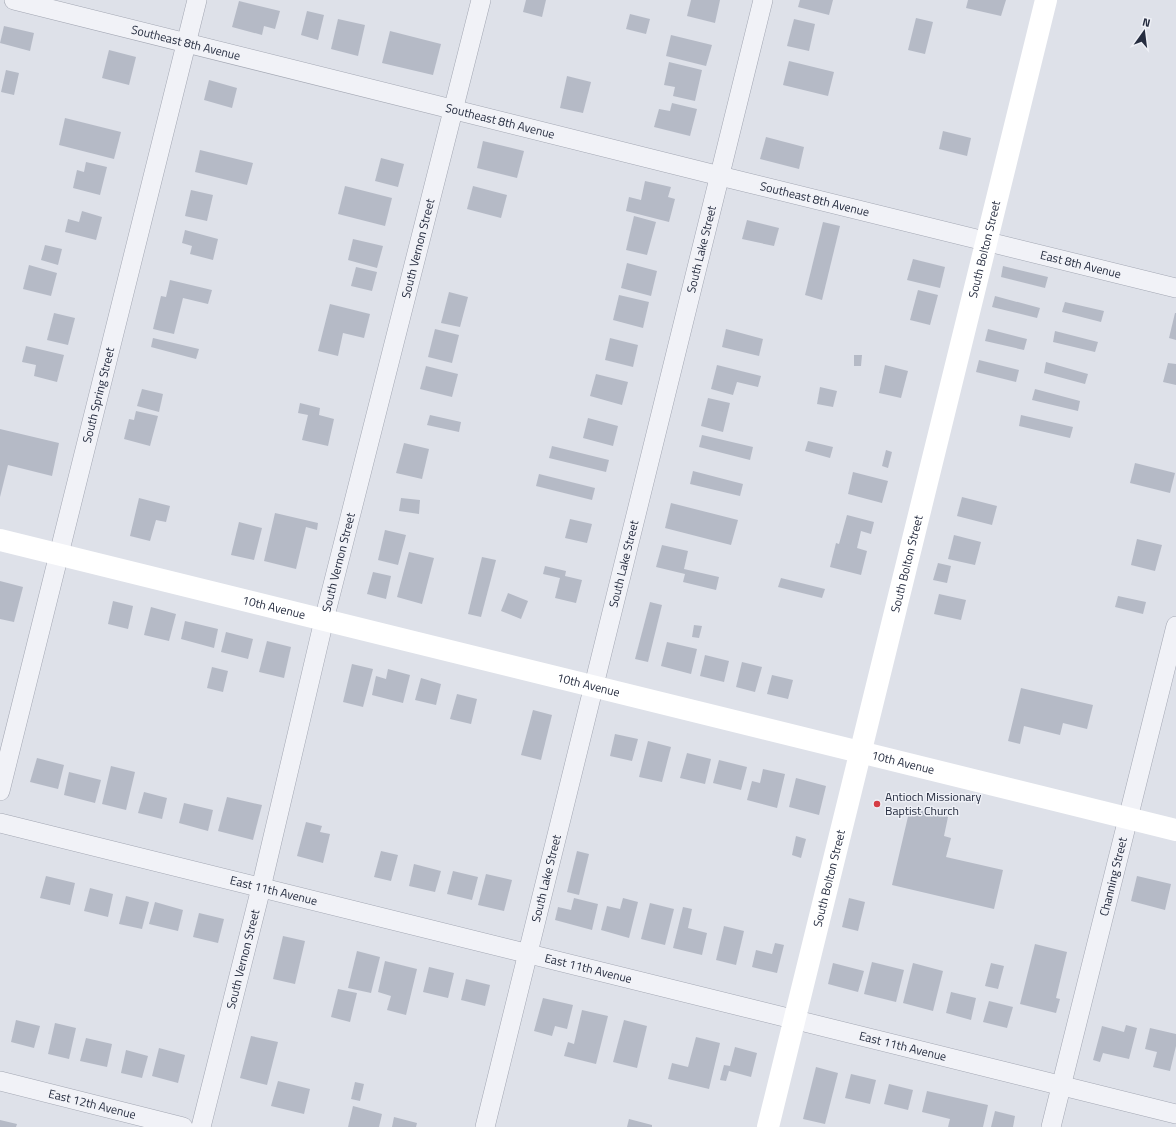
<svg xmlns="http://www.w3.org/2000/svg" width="1176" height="1127" font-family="'Titillium Web',sans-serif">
	<rect width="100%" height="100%" fill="#dee1e9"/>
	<g fill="#b5bac6">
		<path d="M526,0H546L542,17L523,12Z"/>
		<path d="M691,0H720L715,23L687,16Z"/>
		<path d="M800,0H833L829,15L798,7Z"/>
		<path d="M968,0H1006L1001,16L966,8Z"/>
		<path d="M239,1L280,11L275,29L264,26L262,35L232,27Z"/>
		<path d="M307,11L324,15L318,40L301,35Z"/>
		<path d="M630,14L650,19L646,34L626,29Z"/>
		<path d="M916,18L933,22L925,54L908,50Z"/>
		<path d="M338,19L365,25L358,56L331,49Z"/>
		<path d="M794,19L815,24L809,51L787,46Z"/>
		<path d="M4,26L34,33L30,51L0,43Z"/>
		<path d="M390,31L441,44L433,75L382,63Z"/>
		<path d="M671,35L712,45L706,66L666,56Z"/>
		<path d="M109,50L136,57L129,85L102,78Z"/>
		<path d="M789,61L834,72L828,96L783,85Z"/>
		<path d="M669,62L702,70L695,101L673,96L675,87L664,85Z"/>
		<path d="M6,70L19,73L14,95L1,92Z"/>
		<path d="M567,76L591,82L583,113L560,108Z"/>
		<path d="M209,80L237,88L232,108L204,100Z"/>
		<path d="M672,103L697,109L690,136L654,127L659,109L670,111Z"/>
		<path d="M65,118L121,132L114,159L59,145Z"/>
		<path d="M943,131L971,138L967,156L939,149Z"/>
		<path d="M766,137L804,147L799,169L760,159Z"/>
		<path d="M483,141L524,151L517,178L477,168Z"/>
		<path d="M200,150L253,163L247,185L195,172Z"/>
		<path d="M381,158L404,164L398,187L375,181Z"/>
		<path d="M86,162L107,167L100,195L73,188L77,170L84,172Z"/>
		<path d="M645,181L671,187L668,197L675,199L669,222L626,211L629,197L641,200Z"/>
		<path d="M345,186L392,198L385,226L338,214Z"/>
		<path d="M473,186L507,195L501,218L467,209Z"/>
		<path d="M191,190L213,195L207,221L185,216Z"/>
		<path d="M82,211L102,217L96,240L65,232L68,219L79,222Z"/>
		<path d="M634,216L656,222L647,255L626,250Z"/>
		<path d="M747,220L779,228L774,246L742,239Z"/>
		<path d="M823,222L840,226L822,300L805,295Z"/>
		<path d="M185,230L218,239L213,260L190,254L192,246L182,243Z"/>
		<path d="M353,239L383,246L377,268L348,260Z"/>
		<path d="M45,245L62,249L58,265L41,260Z"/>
		<path d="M913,259L945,267L940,288L907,280Z"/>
		<path d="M627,263L657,271L651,296L621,288Z"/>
		<path d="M29,265L57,273L51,296L23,289Z"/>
		<path d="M1003,266L1048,277L1045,288L1001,277Z"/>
		<path d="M356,267L377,272L372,291L351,286Z"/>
		<path d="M170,280L212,290L208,304L183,298L174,334L153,329L161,296L166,297Z"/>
		<path d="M918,290L938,295L930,325L910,320Z"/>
		<path d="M449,292L468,297L460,327L441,323Z"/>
		<path d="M619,295L649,302L643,328L613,320Z"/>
		<path d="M995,296L1040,308L1037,318L992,307Z"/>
		<path d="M1065,302L1104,311L1101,322L1062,312Z"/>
		<path d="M330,304L370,314L364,338L343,333L338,356L318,351Z"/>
		<path d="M54,313L75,318L68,345L47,340Z"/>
		<path d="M1175,313H1176V340L1169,338Z"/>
		<path d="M435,329L459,335L452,363L428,357Z"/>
		<path d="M726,329L763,339L759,356L722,347Z"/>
		<path d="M988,329L1027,339L1024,350L985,341Z"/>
		<path d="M1055,331L1098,342L1095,352L1053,342Z"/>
		<path d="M153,338L199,349L196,359L151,347Z"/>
		<path d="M610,338L638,345L633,367L605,360Z"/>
		<path d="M26,346L64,355L57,382L34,376L36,365L22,362Z"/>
		<path d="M854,355H862L861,366H854Z"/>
		<path d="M979,360L1019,370L1016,382L976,372Z"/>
		<path d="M1046,362L1088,374L1085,384L1044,373Z"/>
		<path d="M1168,363L1176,364V385L1163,382Z"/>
		<path d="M717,365L761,376L758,387L737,382L733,395L711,389Z"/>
		<path d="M885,365L908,371L901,398L879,393Z"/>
		<path d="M426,366L458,374L452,397L420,389Z"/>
		<path d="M596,374L628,382L622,405L590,396Z"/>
		<path d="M820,387L837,391L833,407L817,404Z"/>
		<path d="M142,389L163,394L159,412L137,406Z"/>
		<path d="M1035,389L1080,401L1078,411L1032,400Z"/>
		<path d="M708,398L730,403L723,432L701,426Z"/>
		<path d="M300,403L320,408L319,415L334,419L328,446L302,440L308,415L298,413Z"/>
		<path d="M136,411L158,416L150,446L124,439L129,419L134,420Z"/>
		<path d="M430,415L461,422L459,432L427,425Z"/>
		<path d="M1021,415L1073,427L1070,438L1019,426Z"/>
		<path d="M588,418L618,426L613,446L583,438Z"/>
		<path d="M0,429L59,443L52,476L8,465L0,497Z"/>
		<path d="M702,435L753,447L750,460L699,447Z"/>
		<path d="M808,441L833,447L830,458L805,451Z"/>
		<path d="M404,443L429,449L422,479L396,473Z"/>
		<path d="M552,446L609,460L606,472L549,458Z"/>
		<path d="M886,450L892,452L888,468L882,466Z"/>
		<path d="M1135,463L1175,473L1170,493L1130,483Z"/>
		<path d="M693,471L743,484L740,496L690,484Z"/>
		<path d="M853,472L888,481L882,503L848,494Z"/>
		<path d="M539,474L595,488L592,500L536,486Z"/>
		<path d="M962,497L997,506L992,525L957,516Z"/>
		<path d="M139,498L170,506L166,522L156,520L150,541L130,536Z"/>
		<path d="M401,498L420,500L419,514L399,511Z"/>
		<path d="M671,503L738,520L731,545L665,528Z"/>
		<path d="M275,513L318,523L317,530L306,527L296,569L264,561Z"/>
		<path d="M847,515L874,522L871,534L861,531L857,548L867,551L861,575L830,567L836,543L839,544Z"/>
		<path d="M570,519L592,524L587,543L565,538Z"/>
		<path d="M239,522L262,528L254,560L231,555Z"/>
		<path d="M385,530L406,535L398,565L378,560Z"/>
		<path d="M954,535L981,542L975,565L948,559Z"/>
		<path d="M1137,539L1162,545L1155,571L1131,565Z"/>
		<path d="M662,545L688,551L684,569L719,577L716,590L683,582L685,574L656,567Z"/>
		<path d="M409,552L434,558L422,604L397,597Z"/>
		<path d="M482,557L496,560L481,617L468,614Z"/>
		<path d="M938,563L951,566L947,583L933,580Z"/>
		<path d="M545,566L566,571L565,576L582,580L576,603L555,598L560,578L543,574Z"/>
		<path d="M373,572L391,576L386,599L367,594Z"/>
		<path d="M781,578L825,589L822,598L778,587Z"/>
		<path d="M0,581L23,587L14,622L0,619Z"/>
		<path d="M508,593L528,601L521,619L501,611Z"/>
		<path d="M939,594L966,600L961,620L934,614Z"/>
		<path d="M1118,596L1146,602L1143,614L1115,607Z"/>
		<path d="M113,601L133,606L128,629L108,624Z"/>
		<path d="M650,602L662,605L648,662L635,659Z"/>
		<path d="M151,607L176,614L169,641L144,635Z"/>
		<path d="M185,621L218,629L214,648L181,639Z"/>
		<path d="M694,625L702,626L699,638L692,637Z"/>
		<path d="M226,632L253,639L248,659L221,652Z"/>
		<path d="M267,641L291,647L284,678L259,672Z"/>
		<path d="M667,642L697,649L691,674L661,666Z"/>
		<path d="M705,655L729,661L724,682L700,676Z"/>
		<path d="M742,662L762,667L755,692L736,687Z"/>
		<path d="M352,664L373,669L363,707L343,702Z"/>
		<path d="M212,667L228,671L223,692L207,688Z"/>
		<path d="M388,669L410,675L403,703L372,695L376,676L386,679Z"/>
		<path d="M772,675L793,680L788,699L767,694Z"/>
		<path d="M421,678L441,684L436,705L415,700Z"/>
		<path d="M1021,688L1093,705L1087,729L1063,723L1060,735L1024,726L1020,744L1008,741Z"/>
		<path d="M457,694L477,699L471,724L450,719Z"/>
		<path d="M533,710L552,715L541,760L521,755Z"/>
		<path d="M615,734L638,739L632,761L610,756Z"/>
		<path d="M648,741L671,747L662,782L639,777Z"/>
		<path d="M687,753L711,759L705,784L680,778Z"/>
		<path d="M37,758L64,765L58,789L30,782Z"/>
		<path d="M719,760L747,767L741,790L713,783Z"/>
		<path d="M111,766L135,772L126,810L102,804Z"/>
		<path d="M763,769L785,774L777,808L747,800L752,781L760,783Z"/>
		<path d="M69,772L101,780L95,803L64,795Z"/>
		<path d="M796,778L826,786L819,815L789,807Z"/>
		<path d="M144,792L167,798L162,819L138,813Z"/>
		<path d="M227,797L262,805L253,840L218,831Z"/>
		<path d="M184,803L213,810L208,831L179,823Z"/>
		<path d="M910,808L948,817L944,836L951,838L946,857L1003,870L994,909L892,885Z"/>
		<path d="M306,822L322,826L320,832L330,834L323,863L297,856Z"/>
		<path d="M796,836L806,839L801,858L792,855Z"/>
		<path d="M381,851L398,855L391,881L374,877Z"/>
		<path d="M577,851L589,854L579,895L567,892Z"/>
		<path d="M414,864L441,871L435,892L409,886Z"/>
		<path d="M453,871L478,877L472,900L447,894Z"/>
		<path d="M486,874L512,880L504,911L478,905Z"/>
		<path d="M46,876L75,883L70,905L40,898Z"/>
		<path d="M1137,876L1171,884L1165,910L1131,901Z"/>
		<path d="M90,888L113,894L108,917L84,911Z"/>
		<path d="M126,896L149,902L142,929L119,924Z"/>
		<path d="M574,898L598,904L592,930L555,920L558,907L571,910Z"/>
		<path d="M623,898L638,902L629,938L601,930L607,906L620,909Z"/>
		<path d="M849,898L865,902L858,931L842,927Z"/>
		<path d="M155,902L183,910L178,931L149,924Z"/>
		<path d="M650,903L674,909L665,945L641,939Z"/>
		<path d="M683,907L692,909L688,928L707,933L702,955L673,948Z"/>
		<path d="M199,913L224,919L218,943L193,937Z"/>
		<path d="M724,926L744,931L736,965L716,960Z"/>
		<path d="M283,936L305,941L295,984L273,979Z"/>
		<path d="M775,943L784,945L777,973L752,967L756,950L772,954Z"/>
		<path d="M1035,944L1067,952L1056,998L1060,999L1056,1013L1020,1004Z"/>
		<path d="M357,951L380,957L371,993L348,988Z"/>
		<path d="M385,961L417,969L406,1015L387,1010L391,996L378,992Z"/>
		<path d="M872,962L904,970L896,1002L864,994Z"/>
		<path d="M833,963L864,971L858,992L828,984Z"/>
		<path d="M913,963L943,971L933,1011L903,1003Z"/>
		<path d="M991,963L1004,966L998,989L985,986Z"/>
		<path d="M429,967L454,973L448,998L423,992Z"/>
		<path d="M466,979L490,985L485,1006L461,1000Z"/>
		<path d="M338,989L357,993L350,1022L331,1017Z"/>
		<path d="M951,992L976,998L971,1020L946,1013Z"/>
		<path d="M543,998L573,1005L567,1029L555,1026L552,1036L534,1031Z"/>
		<path d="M989,1001L1013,1007L1007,1028L983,1022Z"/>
		<path d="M582,1010L608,1016L596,1064L564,1056L568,1042L574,1044Z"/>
		<path d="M16,1020L40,1026L34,1048L11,1042Z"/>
		<path d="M624,1020L647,1026L637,1068L613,1062Z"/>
		<path d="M55,1023L76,1028L69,1059L48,1054Z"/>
		<path d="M1126,1025L1137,1028L1129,1059L1103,1053L1100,1062L1093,1060L1102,1026L1124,1032Z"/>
		<path d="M1150,1028L1176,1034V1046L1170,1071L1153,1067L1157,1052L1145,1049Z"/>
		<path d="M251,1036L278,1042L267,1085L240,1078Z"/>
		<path d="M696,1037L720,1043L709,1089L668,1079L672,1063L688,1067Z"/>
		<path d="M86,1038L112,1044L107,1067L80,1061Z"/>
		<path d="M735,1047L757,1053L751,1077L729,1071L726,1081L720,1080L724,1065L730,1066Z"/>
		<path d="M159,1048L185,1055L178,1083L152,1076Z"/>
		<path d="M126,1050L148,1056L142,1078L121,1073Z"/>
		<path d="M816,1067L838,1073L825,1124L803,1119Z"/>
		<path d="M851,1074L876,1080L870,1104L845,1098Z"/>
		<path d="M278,1081L310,1089L304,1114L271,1106Z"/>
		<path d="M355,1082L364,1084L360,1101L351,1099Z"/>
		<path d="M889,1084L913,1090L908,1110L884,1104Z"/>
		<path d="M927,1091L988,1105L983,1127H948L950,1119L922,1112Z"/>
		<path d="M353,1106L382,1114L379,1127H348Z"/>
		<path d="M995,1111L1015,1116L1013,1127H991Z"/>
		<path d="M394,1117L417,1123L416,1127H392Z"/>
		<path d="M629,1119L652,1125V1127H627Z"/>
		<path d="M0,1120L17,1124L16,1127H0Z"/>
	</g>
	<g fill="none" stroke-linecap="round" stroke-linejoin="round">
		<defs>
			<g id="street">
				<path id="s1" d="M14,0L720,176L1176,288"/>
				<path id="s2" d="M0,791L197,0"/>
				<path id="s3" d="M0,823L1176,1114"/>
				<path id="s4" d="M0,1081L183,1127"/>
				<path id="s5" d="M201,1127L261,888L324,620L481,0"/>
				<path id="s6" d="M485,1127L763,0"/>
				<path id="s7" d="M1051,1127L1176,626"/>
			</g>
		</defs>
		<use href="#street" stroke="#a3a7b3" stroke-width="20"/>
		<use href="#street" stroke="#f1f2f7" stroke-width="19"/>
		<g stroke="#fff" stroke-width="22">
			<path id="s8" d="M0,540L1176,830"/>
			<path id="s9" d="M768,1127L1046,0"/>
		</g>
	</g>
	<circle fill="#d53c44" stroke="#eef0f6" stroke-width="1.5" cx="877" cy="804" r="4"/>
	<g text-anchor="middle" stroke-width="3" stroke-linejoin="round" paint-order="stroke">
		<g font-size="12" fill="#262d40" stroke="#eef0f6">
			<text dy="4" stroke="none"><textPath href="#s1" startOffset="177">Southeast 8th Avenue</textPath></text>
			<text dy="4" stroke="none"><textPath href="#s1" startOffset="501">Southeast 8th Avenue</textPath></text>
			<text dy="4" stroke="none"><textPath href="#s1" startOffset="825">Southeast 8th Avenue</textPath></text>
			<text dy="4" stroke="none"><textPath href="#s5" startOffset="905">South Vernon Street</textPath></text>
			<text dy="4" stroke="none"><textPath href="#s6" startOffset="904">South Lake Street</textPath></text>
			<text dy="4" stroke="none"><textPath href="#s9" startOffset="904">South Bolton Street</textPath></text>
			<text dy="4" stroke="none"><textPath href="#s1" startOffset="1099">East 8th Avenue</textPath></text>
			<text dy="4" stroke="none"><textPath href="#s2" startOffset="408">South Spring Street</textPath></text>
			<text dy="4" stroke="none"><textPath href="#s5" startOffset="581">South Vernon Street</textPath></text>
			<text dy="4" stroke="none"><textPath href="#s9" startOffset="580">South Bolton Street</textPath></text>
			<text dy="4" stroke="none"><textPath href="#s6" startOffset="580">South Lake Street</textPath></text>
			<text dy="4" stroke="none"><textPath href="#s8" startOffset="282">10th Avenue</textPath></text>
			<text dy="4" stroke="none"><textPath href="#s8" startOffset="606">10th Avenue</textPath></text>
			<text dy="4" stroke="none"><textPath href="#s8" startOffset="930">10th Avenue</textPath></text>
			<text dy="4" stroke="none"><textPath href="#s7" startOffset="258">Channing Street</textPath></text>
			<text dy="4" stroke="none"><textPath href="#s6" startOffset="256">South Lake Street</textPath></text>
			<text dy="4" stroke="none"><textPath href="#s9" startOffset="256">South Bolton Street</textPath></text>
			<text dy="4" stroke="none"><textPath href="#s3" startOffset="282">East 11th Avenue</textPath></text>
			<text dy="4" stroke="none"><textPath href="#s5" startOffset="173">South Vernon Street</textPath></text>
			<text dy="4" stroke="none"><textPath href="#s3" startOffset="606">East 11th Avenue</textPath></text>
			<text dy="4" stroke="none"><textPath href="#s3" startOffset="930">East 11th Avenue</textPath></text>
			<text dy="4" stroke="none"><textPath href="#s4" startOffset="95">East 12th Avenue</textPath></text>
		</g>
		<g font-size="12" fill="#262d40" stroke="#eef0f6" text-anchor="start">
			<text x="885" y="801">Antioch Missionary<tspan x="885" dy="14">Baptist Church</tspan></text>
		</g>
	</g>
	<g transform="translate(1144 32) rotate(14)" stroke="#eef0f6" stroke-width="3" paint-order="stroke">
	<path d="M0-3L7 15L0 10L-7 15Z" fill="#262d40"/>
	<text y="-6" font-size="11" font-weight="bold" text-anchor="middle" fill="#262d40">N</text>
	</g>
</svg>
